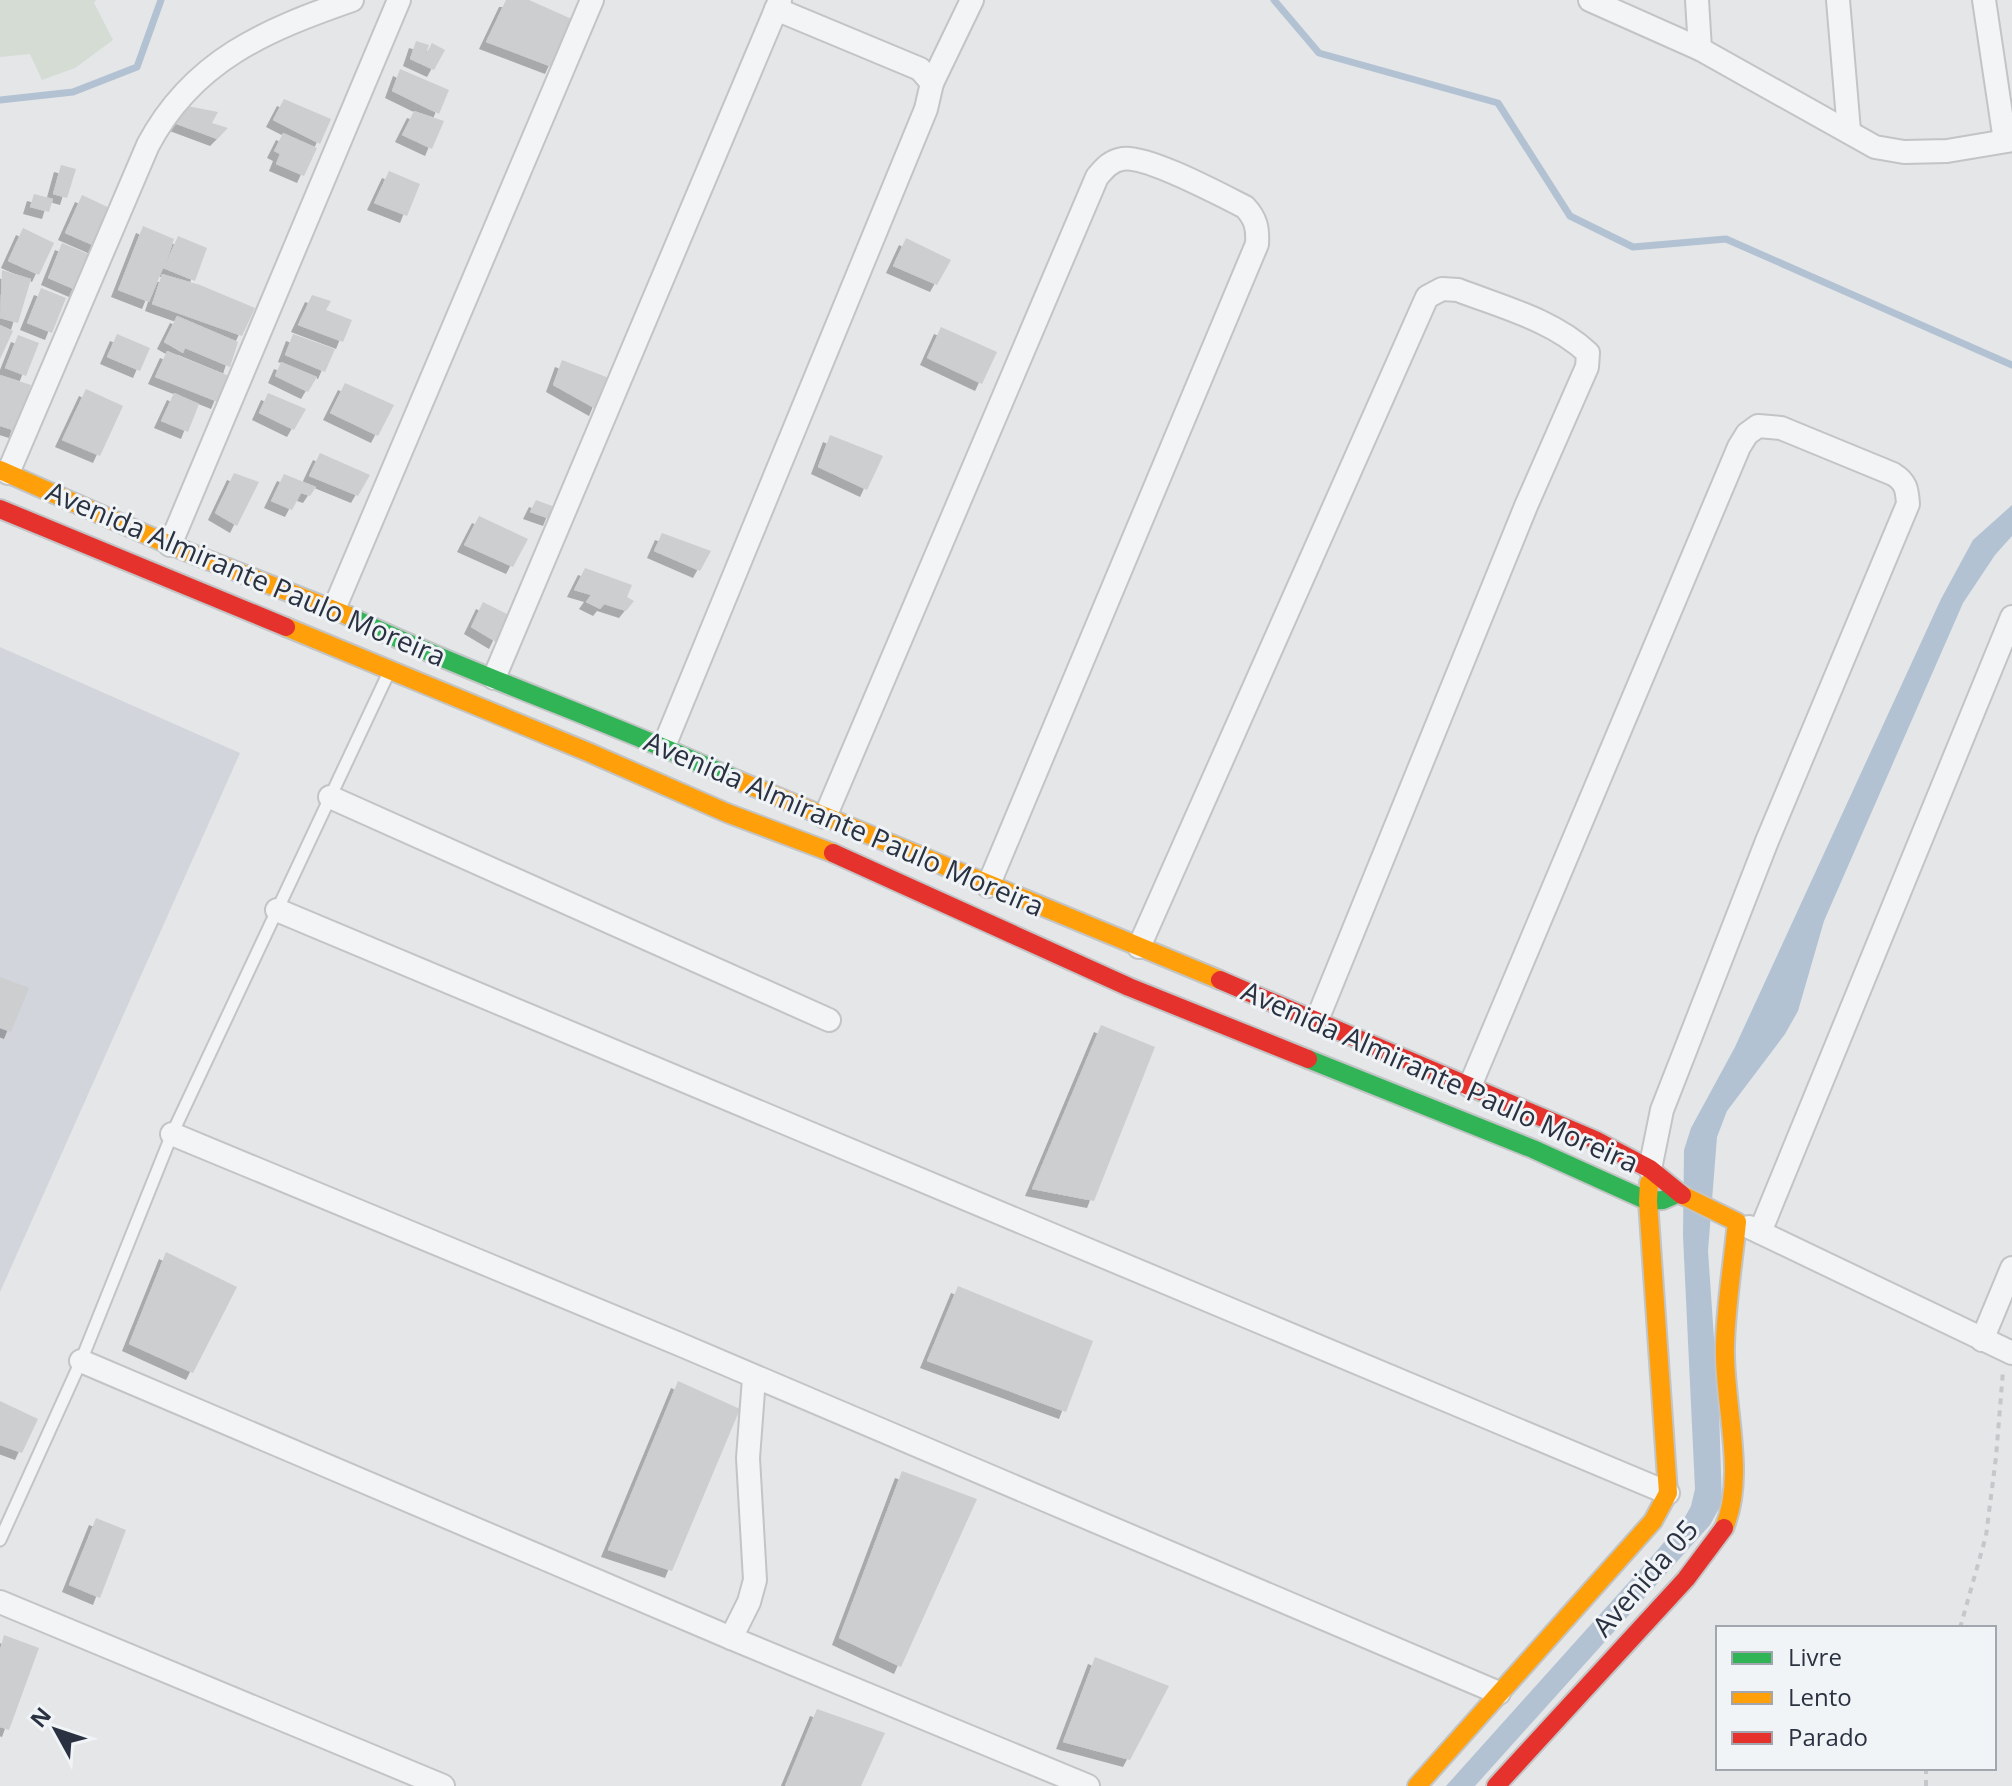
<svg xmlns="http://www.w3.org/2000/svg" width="2012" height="1786" font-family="'Open Sans',sans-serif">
	<defs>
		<filter id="shadow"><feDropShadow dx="-7" dy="7" stdDeviation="0" flood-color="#0004"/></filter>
	</defs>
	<rect width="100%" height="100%" fill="#e4e6e8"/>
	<path fill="#d2d5db" d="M0,647L240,753L0,1292Z"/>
	<path fill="#d4dcd4" d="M0,0H96L94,3L113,40L75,68L42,80L30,54L0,57Z"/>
	<path fill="#b2c2d3" d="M2012,505V536L1995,555L1963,603L1824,921L1798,1011L1785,1034L1727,1111L1717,1137L1708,1251L1719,1411L1722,1503L1710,1525L1475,1786H1446L1655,1553L1685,1517L1691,1506L1695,1489L1683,1236L1684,1150L1691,1128L1735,1047L1941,599L1973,540Z"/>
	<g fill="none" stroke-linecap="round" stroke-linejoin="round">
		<g stroke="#b2c2d3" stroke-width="7">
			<path d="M1274,0L1319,53L1498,103L1570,216L1633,247L1726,239L2012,365"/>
			<path d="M0,100L73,92L137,67L161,0"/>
		</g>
	</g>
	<g fill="#ccced0" filter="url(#shadow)">
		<path d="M506,0H529L574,20L552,67L486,42Z"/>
		<path d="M416,41L429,45L425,56L432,43L445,50L434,70L410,59Z"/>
		<path d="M400,69L449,90L439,114L392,91Z"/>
		<path d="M284,99L331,119L320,144L273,120Z"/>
		<path d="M182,105L218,112L212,123L228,128L217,139L174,123Z"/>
		<path d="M414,111L444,121L432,149L402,135Z"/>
		<path d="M283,133L317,148L304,176L276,164L280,154L274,151Z"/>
		<path d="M61,165L76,169L67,198L53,194Z"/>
		<path d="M389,171L420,184L407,216L374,203Z"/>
		<path d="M34,194L53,199L49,212L30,207Z"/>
		<path d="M82,195L114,210L97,247L65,233Z"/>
		<path d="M143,226L174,239L166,263L178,236L207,248L195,281L163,268L149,302L118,290Z"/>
		<path d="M23,228L54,243L39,275L8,261Z"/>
		<path d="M906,238L951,260L937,285L893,266Z"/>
		<path d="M62,243L91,255L76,290L48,278Z"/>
		<path d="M2,270L31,279L18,323L0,318Z"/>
		<path d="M162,274L200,285L255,308L242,336L152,304Z"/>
		<path d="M41,288L66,298L52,333L27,323Z"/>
		<path d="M312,295L331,301L326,310L352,320L343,342L298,325Z"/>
		<path d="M177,316L238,342L230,367L185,348L183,353L164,342Z"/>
		<path d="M0,325L13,331L0,359Z"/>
		<path d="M941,327L997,352L982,384L927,358Z"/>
		<path d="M117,334L150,348L140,371L107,357Z"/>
		<path d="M293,334L335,349L325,372L285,355Z"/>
		<path d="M18,335L39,343L26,376L5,368Z"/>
		<path d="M167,351L229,376L218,402L155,377Z"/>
		<path d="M562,360L609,378L596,409L553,385Z"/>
		<path d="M281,362L317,377L308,392L275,376Z"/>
		<path d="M0,375L31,385L16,431L0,426Z"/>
		<path d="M345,383L394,405L378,436L330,413Z"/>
		<path d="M86,389L123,406L100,456L62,440Z"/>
		<path d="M174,393L199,404L188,432L161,421Z"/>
		<path d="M268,393L306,409L294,430L259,413Z"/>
		<path d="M830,435L883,456L867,490L818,467Z"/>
		<path d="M320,453L370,475L358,496L309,476Z"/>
		<path d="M234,473L259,482L237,526L215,513Z"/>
		<path d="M284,474L316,487L310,496L301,493L292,510L271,501Z"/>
		<path d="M536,500L555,507L550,519L530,512Z"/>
		<path d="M479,516L528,539L513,567L464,545Z"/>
		<path d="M662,533L711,551L700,571L654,551Z"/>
		<path d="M585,568L632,585L627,597L634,601L626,611L604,604L600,609L586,602L591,595L574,590Z"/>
		<path d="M483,602L509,615L496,642L471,627Z"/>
		<path d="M0,977L29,988L11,1032L0,1028Z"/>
		<path d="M1101,1025L1155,1047L1094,1201L1032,1189Z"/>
		<path d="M166,1252L237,1287L193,1373L129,1344Z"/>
		<path d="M958,1286L1093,1341L1066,1412L927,1361Z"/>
		<path d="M678,1381L740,1409L672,1571L608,1550Z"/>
		<path d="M0,1401L38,1419L22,1453L0,1445Z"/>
		<path d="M902,1471L977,1499L901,1667L839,1638Z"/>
		<path d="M96,1518L126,1530L100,1598L69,1585Z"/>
		<path d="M4,1635L39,1648L9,1730L0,1727V1650Z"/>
		<path d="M1095,1657L1169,1686L1130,1760L1063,1742Z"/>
		<path d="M817,1709L885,1733L861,1786H785Z"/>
	</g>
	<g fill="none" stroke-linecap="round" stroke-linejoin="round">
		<defs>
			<path id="lane" d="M0,1540L81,1361L172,1134L389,672"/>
			<g id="street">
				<path d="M1590,0L1700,49L1875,147L1904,152L1947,151L2012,140"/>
				<path d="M1697,0L1700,49"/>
				<path d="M1838,0L1849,131"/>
				<path d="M1984,0L2005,141"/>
				<path d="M932,83L972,0"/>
				<path d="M8,473L148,145C193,60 266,30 352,0"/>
				<path d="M170,545L399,0"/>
				<path d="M334,609L592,0"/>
				<path d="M494,678L780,0"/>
				<path d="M664,746L926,109L932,83L920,69L776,9"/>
				<path d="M330,797L829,1020"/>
				<path d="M825,817L1097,177C1104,169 1110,161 1122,159C1145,154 1221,195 1245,207C1256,219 1258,228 1257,244L988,886"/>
				<path d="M277,910L1668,1493"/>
				<path d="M1139,947L1427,297L1442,289L1458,290C1502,307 1553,320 1588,353L1587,367L1526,506L1317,1020"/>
				<path d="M1470,1086L1739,447L1747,434L1758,426L1781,428L1893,474C1906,482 1907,489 1908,504L1767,841L1662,1110L1650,1169"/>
				<path d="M172,1134L679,1344L1499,1693"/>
				<path d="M1749,1227L2012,1353"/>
				<path d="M1760,1232L2012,617"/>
				<path d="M1982,1340L2012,1268"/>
				<path d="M81,1361L731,1638L1088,1786"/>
				<path d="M0,1602L443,1786"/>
				<path d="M731,1638L749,1602L755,1580L748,1458L754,1378"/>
			</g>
			<g id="fast">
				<path d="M349,616C476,677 610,721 737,780"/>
				<path d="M1308,1059L1533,1149L1648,1201L1663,1200L1679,1193"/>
			</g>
			<g id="slow">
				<path d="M0,470L170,545L349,616"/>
				<path d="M286,627L588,752L727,813L833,853"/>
				<path d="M737,780L1220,980"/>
				<path d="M1682,1195L1737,1222C1733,1263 1726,1304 1725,1345C1723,1402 1747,1475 1724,1528"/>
				<path d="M1417,1786L1653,1521L1668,1493L1648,1201L1649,1183"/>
			</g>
			<g id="jam">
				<path d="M0,509L286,627"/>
				<path d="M833,853L1129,987L1308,1059"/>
				<path d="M1220,980L1595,1140L1650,1169L1682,1195"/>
				<path d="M1496,1786L1686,1579L1724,1528"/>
			</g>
		</defs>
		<use href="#lane" stroke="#c2c4c6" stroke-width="15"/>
		<use href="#street" stroke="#c2c4c6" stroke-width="26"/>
		<use href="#fast" stroke="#c2c4c6" stroke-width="22"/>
		<use href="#slow" stroke="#c2c4c6" stroke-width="22"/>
		<use href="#jam" stroke="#c2c4c6" stroke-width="22"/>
		<g stroke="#c5c7cb" stroke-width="4" stroke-dasharray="6 6" stroke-linecap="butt">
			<path d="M1960,1628L1986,1536L1996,1457L2003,1371"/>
			<path d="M1926,1768V1786"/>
		</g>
		<use href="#lane" stroke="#f2f4f5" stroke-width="11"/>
		<use href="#street" stroke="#f2f4f5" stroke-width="22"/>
		<use href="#fast" stroke="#30b455" stroke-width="18"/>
		<use href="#slow" stroke="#ff9f0a" stroke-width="18"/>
		<use href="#jam" stroke="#e5322d" stroke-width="18"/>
	</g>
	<g text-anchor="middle" stroke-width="6" stroke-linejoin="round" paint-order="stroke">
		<g font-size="28" fill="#2a3242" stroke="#f1f4f7">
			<text transform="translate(246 574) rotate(23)" y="10">Avenida Almirante Paulo Moreira</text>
			<text transform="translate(844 824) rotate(23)" y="10">Avenida Almirante Paulo Moreira</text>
			<text transform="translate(1440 1077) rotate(24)" y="10">Avenida Almirante Paulo Moreira</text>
			<text transform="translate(1645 1578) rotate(-49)" y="10">Avenida 05</text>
		</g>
	</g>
	<rect x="1716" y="1626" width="280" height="144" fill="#f1f4f7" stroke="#a1a6af" stroke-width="2"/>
	<rect x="1732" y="1652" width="40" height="12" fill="#30b455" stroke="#a1a6af" stroke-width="2"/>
	<text x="1788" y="1666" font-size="24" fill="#2a3242">Livre</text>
	<rect x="1732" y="1692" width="40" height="12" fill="#ff9f0a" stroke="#a1a6af" stroke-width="2"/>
	<text x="1788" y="1706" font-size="24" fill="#2a3242">Lento</text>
	<rect x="1732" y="1732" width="40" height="12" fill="#e5322d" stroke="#a1a6af" stroke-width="2"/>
	<text x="1788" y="1746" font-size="24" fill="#2a3242">Parado</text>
	<g transform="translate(56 1730) rotate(310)" stroke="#f1f4f7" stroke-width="6" paint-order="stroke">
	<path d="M0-6L14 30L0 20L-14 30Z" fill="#2a3242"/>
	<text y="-12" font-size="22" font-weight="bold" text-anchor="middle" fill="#2a3242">N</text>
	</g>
</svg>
